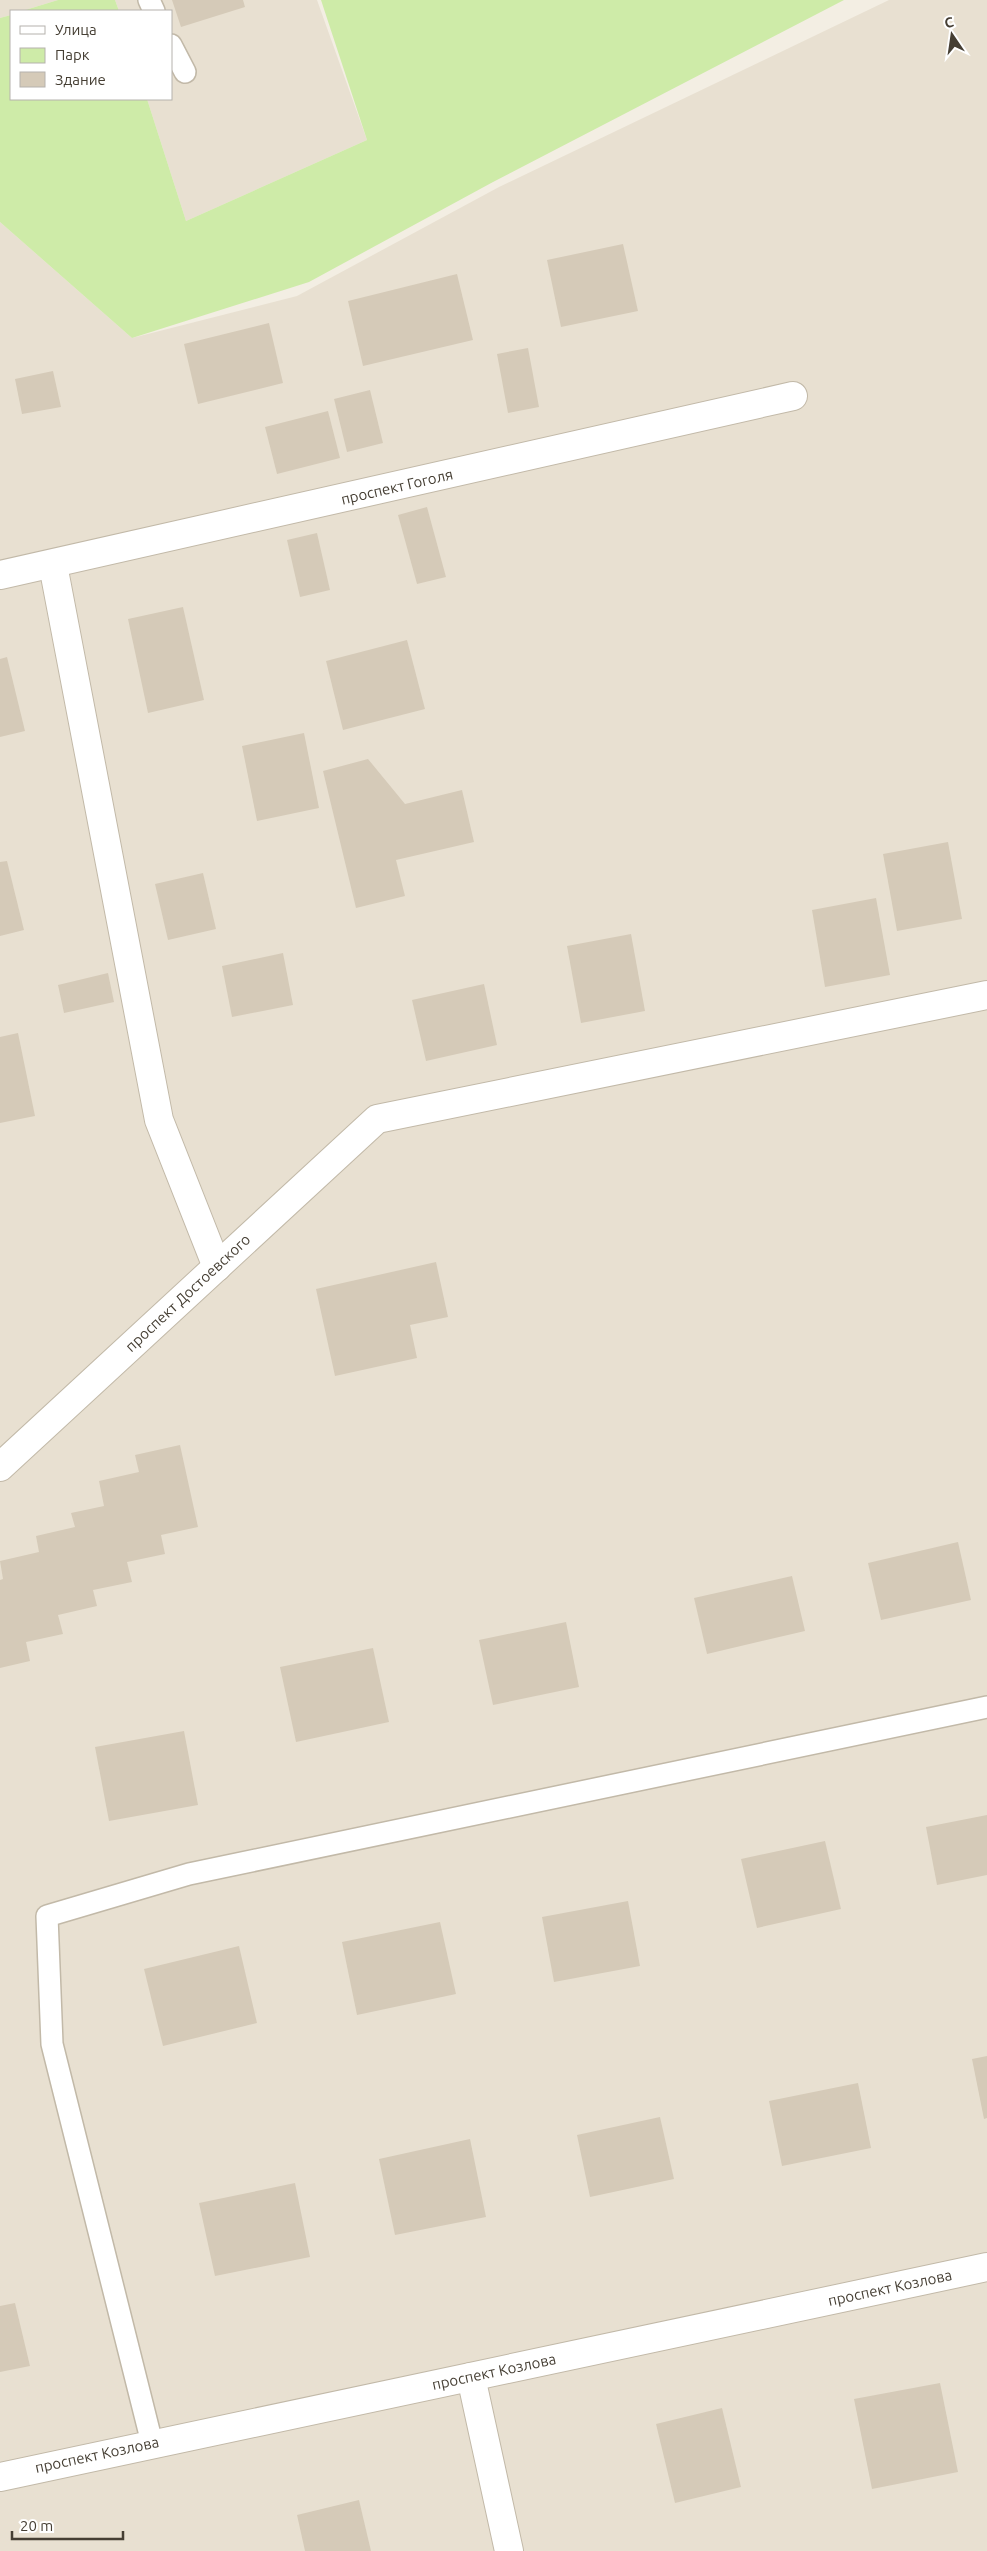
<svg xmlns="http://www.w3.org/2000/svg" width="987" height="2551" font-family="Ubuntu,sans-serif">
	<rect width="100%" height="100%" fill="#f3eee3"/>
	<g fill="#e8e0d1">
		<path d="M0,0H58L22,11H11V15L0,18Z"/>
		<path d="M115,0H317L367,140L186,221L147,99H171V11H119Z"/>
		<path d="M889,0H987V2551H0V222L132,338L297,296L499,187Z"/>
	</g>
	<g fill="#ceeba8">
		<path d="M58,0H115L119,11H22Z"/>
		<path d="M321,0H844L493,182L309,282L132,338L0,222V18L11,15V99H147L186,221L367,140Z"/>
	</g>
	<g fill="#d5cab8">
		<path d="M172,0H243L245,7L181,27Z"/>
		<path d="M623,244L638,311L561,327L547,260Z"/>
		<path d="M457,274L473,340L363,366L348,301Z"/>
		<path d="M269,323L283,383L198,404L184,344Z"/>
		<path d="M528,348L539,407L508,413L497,354Z"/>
		<path d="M53,371L61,407L22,414L15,379Z"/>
		<path d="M370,390L383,443L347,452L334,399Z"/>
		<path d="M328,411L340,458L277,474L265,427Z"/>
		<path d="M427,507L446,577L417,584L398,515Z"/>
		<path d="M317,533L330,590L300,597L287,540Z"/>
		<path d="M183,607L204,700L148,713L128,619Z"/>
		<path d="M407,640L425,709L343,730L326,661Z"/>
		<path d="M7,657L25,731L0,737V659Z"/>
		<path d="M304,733L319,808L257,821L242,746Z"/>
		<path d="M368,759L405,804L462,790L474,842L396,860L405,896L356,908L323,771Z"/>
		<path d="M948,842L962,919L897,931L883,854Z"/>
		<path d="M7,861L24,930L0,936V862Z"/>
		<path d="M203,873L216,929L168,940L155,884Z"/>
		<path d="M876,898L890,975L825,987L812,910Z"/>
		<path d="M631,934L645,1011L581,1023L567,946Z"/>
		<path d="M283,953L293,1005L232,1017L222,966Z"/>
		<path d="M108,973L114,1002L64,1013L58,985Z"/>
		<path d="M484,984L497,1045L426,1061L412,1000Z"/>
		<path d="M18,1033L35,1116L0,1123V1037Z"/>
		<path d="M436,1262L448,1317L410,1325L417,1358L335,1376L316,1289Z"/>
		<path d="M180,1445L198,1527L161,1535L165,1554L127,1562L132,1582L93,1590L97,1606L58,1615L63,1634L26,1642L30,1661L0,1668V1580L3,1579L0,1561L39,1552L36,1536L75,1527L71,1513L104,1506L99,1481L139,1472L135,1455Z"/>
		<path d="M958,1542L971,1600L881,1620L868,1563Z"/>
		<path d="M792,1576L805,1631L707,1654L694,1598Z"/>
		<path d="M566,1622L579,1687L493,1705L479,1640Z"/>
		<path d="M373,1648L389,1722L296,1742L280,1667Z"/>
		<path d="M184,1731L198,1805L109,1821L95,1747Z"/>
		<path d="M987,1815V1875L937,1885L926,1827Z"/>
		<path d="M825,1841L841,1909L757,1928L741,1859Z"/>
		<path d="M628,1901L640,1966L554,1982L542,1917Z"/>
		<path d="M440,1922L456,1994L357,2015L342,1942Z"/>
		<path d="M239,1946L257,2023L163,2046L144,1969Z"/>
		<path d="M987,2056V2118L984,2119L972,2059Z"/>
		<path d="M858,2083L871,2148L782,2166L769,2101Z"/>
		<path d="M660,2117L674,2179L590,2197L577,2135Z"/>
		<path d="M470,2139L486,2217L395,2235L379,2159Z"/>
		<path d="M295,2183L310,2257L215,2276L199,2203Z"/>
		<path d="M15,2303L30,2366L0,2372V2306Z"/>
		<path d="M940,2383L958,2472L872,2489L854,2399Z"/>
		<path d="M722,2408L741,2487L675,2503L656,2424Z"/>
		<path d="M359,2500L371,2551H305L297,2515Z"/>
	</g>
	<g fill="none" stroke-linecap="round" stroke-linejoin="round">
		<defs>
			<g id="lane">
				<path d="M149,0L154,11"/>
				<path d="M171,45L185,72"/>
				<path d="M152,2443L52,2044L47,1916L189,1874L987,1707"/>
			</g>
			<g id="street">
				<path d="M53,565L159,1120L217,1267"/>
				<path d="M0,575L793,396"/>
				<path d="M0,1467L377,1119L987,995"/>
				<path d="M471,2377L509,2551"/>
				<path d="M0,2477L987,2267"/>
			</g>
		</defs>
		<use href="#lane" stroke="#c2b9a8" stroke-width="24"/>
		<use href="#street" stroke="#c2b9a8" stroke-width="30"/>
		<use href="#lane" stroke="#fff" stroke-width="21"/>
		<use href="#street" stroke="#fff" stroke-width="28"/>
	</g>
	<g text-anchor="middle" stroke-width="4" stroke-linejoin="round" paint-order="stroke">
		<g font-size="15" fill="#453e33" stroke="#fff">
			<text transform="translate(397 487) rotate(-13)" y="5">проспект Гоголя</text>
			<text transform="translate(188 1293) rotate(-43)" y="5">проспект Достоевского</text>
			<text transform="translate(890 2288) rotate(-12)" y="5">проспект Козлова</text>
			<text transform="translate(494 2372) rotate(-12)" y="5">проспект Козлова</text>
			<text transform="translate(97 2455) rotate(-12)" y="5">проспект Козлова</text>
		</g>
	</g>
	<rect x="10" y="10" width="162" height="90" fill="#ffffff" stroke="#b5b2ad"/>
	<rect x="20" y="26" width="25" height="8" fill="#ffffff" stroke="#b5b2ad"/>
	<text x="55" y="35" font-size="15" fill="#453e33">Улица</text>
	<rect x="20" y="48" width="25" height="15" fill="#ceeba8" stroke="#b5b2ad"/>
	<text x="55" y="60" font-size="15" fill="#453e33">Парк</text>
	<rect x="20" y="72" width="25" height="15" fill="#d5cab8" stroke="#b5b2ad"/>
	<text x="55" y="85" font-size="15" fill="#453e33">Здание</text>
	<g transform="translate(952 35) rotate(347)" stroke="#ffffff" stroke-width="4" paint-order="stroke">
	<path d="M0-4L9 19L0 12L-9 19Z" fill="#453e33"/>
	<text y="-8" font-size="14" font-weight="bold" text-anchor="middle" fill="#453e33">С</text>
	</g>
	<path d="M12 2531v8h111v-8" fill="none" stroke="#453e33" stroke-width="2.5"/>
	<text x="20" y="2531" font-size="15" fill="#453e33" stroke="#ffffff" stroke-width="4" paint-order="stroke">20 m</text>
</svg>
